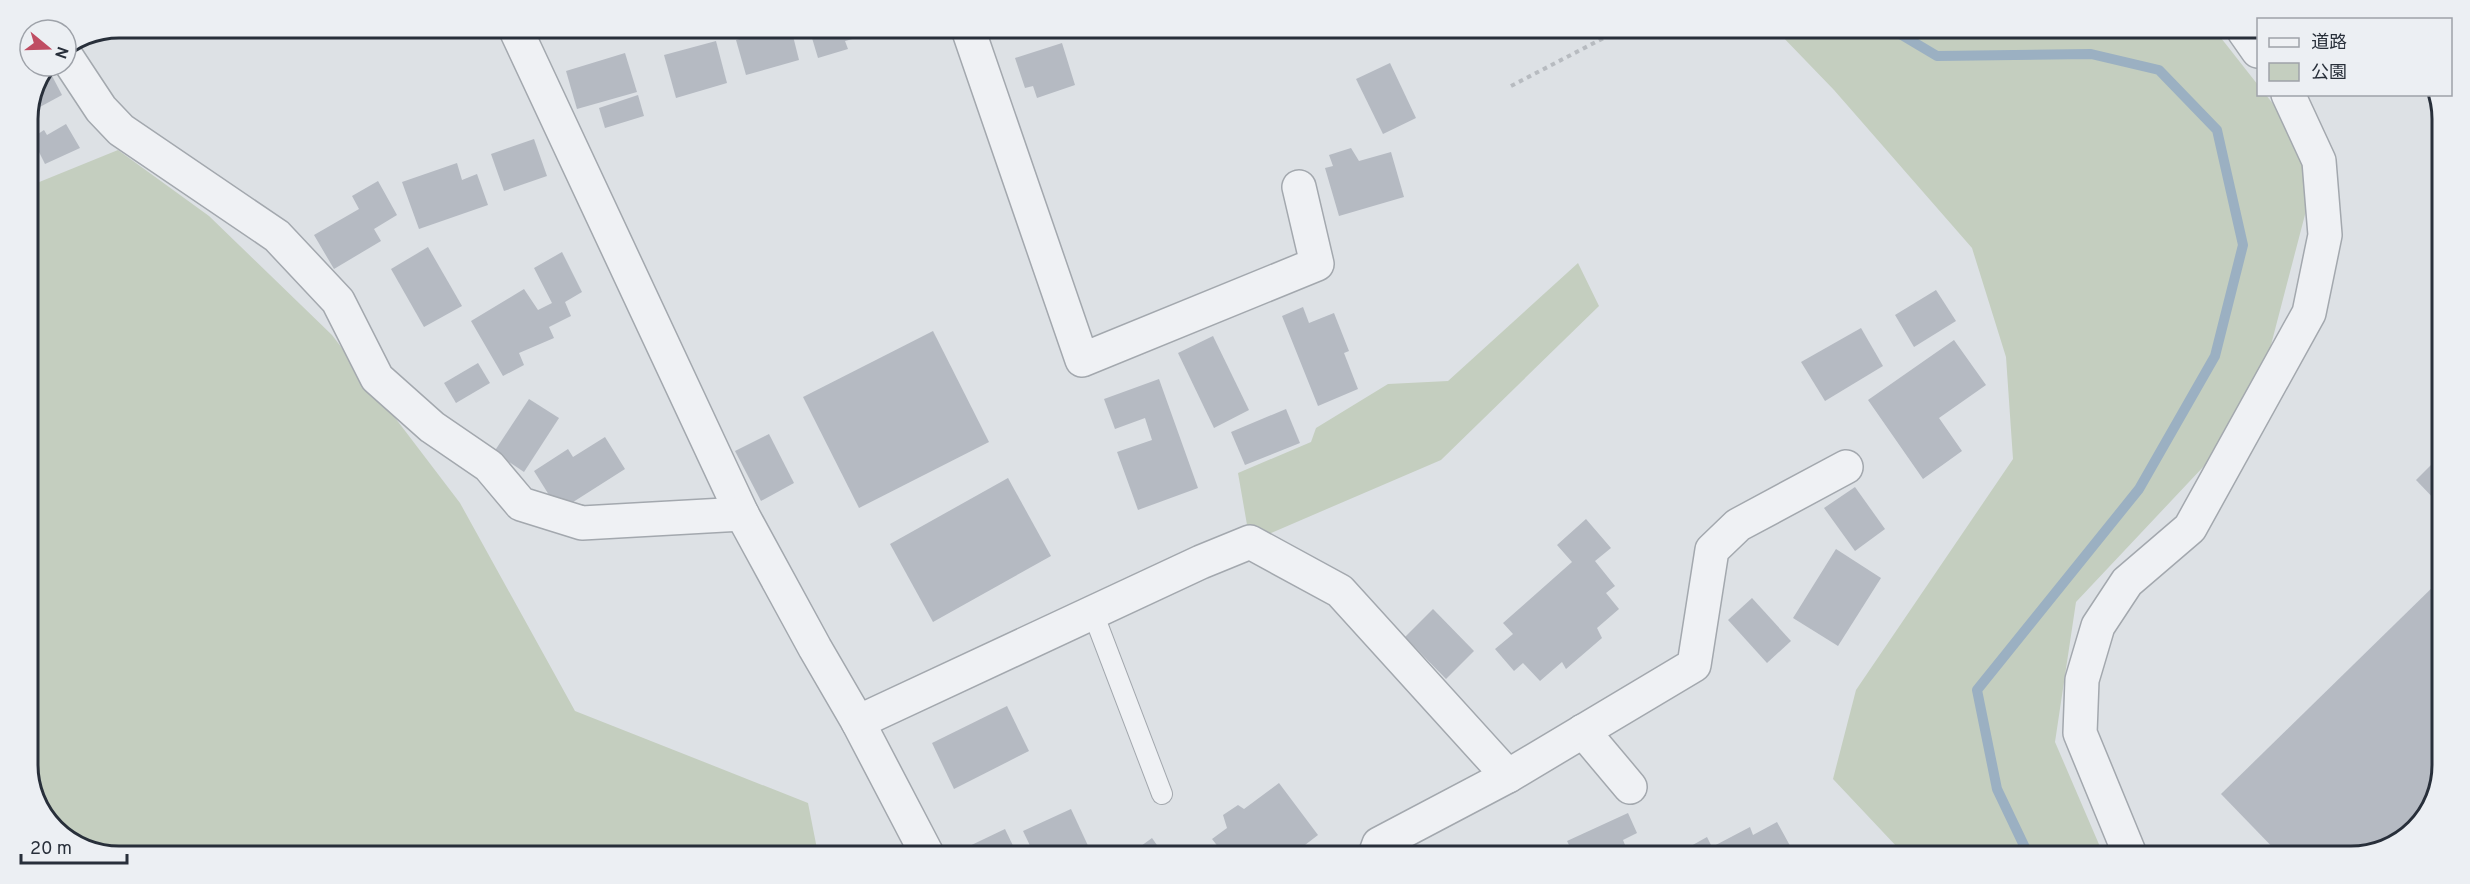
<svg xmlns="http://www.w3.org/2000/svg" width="2470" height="884" font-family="Overpass,'Noto Sans JP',sans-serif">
	<rect width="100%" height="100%" fill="#dde1e5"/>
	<g fill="#c4cebf">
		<path d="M1776,30L2213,31L2221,38L2258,85V94L2266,95L2319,161L2253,414L2076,602L2055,742L2104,856H1900L1898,848L1833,779L1856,690L2013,459L2006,357L1972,248L1834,90Z"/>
		<path d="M118,150L209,216L332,335L460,503L575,711L808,803L818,854L89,852L46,822L27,772V187Z"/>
		<path d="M1578,263L1599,306L1441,460L1250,542L1238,473L1311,442L1316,428L1388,384L1448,381Z"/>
	</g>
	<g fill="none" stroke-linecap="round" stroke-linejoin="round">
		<path stroke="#9bb0c2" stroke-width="10" d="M1895,31L1937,56L2091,54L2159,70L2217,130L2243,245L2215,356L2139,489L1977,690L1997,789L2029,856"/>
	</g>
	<g fill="#b5bac2">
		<path d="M776,28H791L799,60L746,75L736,40Z"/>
		<path d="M809,28L862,29L864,36L845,41L848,49L818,58Z"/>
		<path d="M879,29H907L882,37Z"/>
		<path d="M1007,29H1029L1009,36Z"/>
		<path d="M716,41L727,83L676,98L664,55Z"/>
		<path d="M1062,43L1075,85L1037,98L1033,86L1025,88L1015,58Z"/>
		<path d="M625,53L637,92L577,109L566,71Z"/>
		<path d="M1390,63L1416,118L1383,134L1356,79Z"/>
		<path d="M50,72L62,95L27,114L44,75Z"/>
		<path d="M638,95L644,116L605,128L599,108Z"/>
		<path d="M66,124L80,148L45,164L32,138L44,130L47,135Z"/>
		<path d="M534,139L547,176L504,191L491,154Z"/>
		<path d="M1351,148L1359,161L1391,152L1404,197L1339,216L1325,168L1333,166L1329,155Z"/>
		<path d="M457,163L462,180L477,174L488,205L419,229L402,182Z"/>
		<path d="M378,181L397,215L374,229L381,241L334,269L314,235L359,209L352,196Z"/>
		<path d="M428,247L462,306L424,327L391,269Z"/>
		<path d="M562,252L582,292L565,302L571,316L549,327L554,338L519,353L524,365L503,376L471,321L524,289L538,310L552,303L534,268Z"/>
		<path d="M1936,290L1956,321L1914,347L1895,315Z"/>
		<path d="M1303,307L1309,323L1334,313L1349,351L1344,353L1358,389L1318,406L1282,316Z"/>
		<path d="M1861,328L1883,366L1825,401L1801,362Z"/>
		<path d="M933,331L989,442L859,508L803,397Z"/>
		<path d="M1213,336L1249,410L1214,428L1178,353Z"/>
		<path d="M1954,340L1986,385L1939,418L1962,451L1923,479L1868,400Z"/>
		<path d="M478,363L490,383L456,403L444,383Z"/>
		<path d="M1159,379L1198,488L1138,510L1117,452L1152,440L1145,418L1115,429L1104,399Z"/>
		<path d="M529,399L559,418L524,472L494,452Z"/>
		<path d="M1286,409L1300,443L1245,465L1231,432Z"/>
		<path d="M769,434L794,483L761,501L735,451Z"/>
		<path d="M605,437L625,469L559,511L534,471L568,449L573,457Z"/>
		<path d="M2440,456V505L2416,480Z"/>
		<path d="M1008,478L1051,556L933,622L890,544Z"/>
		<path d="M1855,487L1885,529L1855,551L1824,508Z"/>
		<path d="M1586,519L1611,548L1595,561L1615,586L1606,593L1619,609L1597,628L1602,638L1566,669L1562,662L1540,681L1523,663L1514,671L1495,649L1513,634L1503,623L1572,562L1557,545Z"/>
		<path d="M1836,549L1881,578L1838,646L1793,618Z"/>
		<path d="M2440,580L2438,795L2407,838L2352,857H2282L2221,794Z"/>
		<path d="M1752,598L1791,641L1767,663L1728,620Z"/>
		<path d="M1433,609L1474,651L1446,679L1405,637Z"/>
		<path d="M1007,706L1029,751L954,789L932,743Z"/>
		<path d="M1279,783L1318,835L1292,855H1210L1219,848L1212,839L1227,828L1223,815L1238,805L1244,809Z"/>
		<path d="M1071,809L1090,850L1080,854H1034L1023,831Z"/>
		<path d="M1628,813L1637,833L1623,840L1629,855H1574L1567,841Z"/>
		<path d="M1777,822L1794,853L1788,856H1673L1707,837L1712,847L1750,827L1753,835Z"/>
		<path d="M1005,829L1017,854H963L961,850Z"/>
		<path d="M1152,838L1164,855L1130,854Z"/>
	</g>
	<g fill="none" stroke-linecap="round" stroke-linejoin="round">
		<defs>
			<path id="lane" d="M1093,613L1162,794"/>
			<g id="street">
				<path d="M515,28L742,514L815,648L858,722L927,854"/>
				<path d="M968,29L1082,360L1317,264L1299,187"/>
				<path d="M2244,31L2258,51"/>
				<path d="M66,56L101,109L121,130L277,236L338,301L377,378L432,427L489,466L521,504L582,523L742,514"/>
				<path d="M858,722L1201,562L1250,542L1340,591L1508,776L1694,665L1712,550L1738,525L1846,467"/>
				<path d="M1583,731L1630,787"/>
				<path d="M1375,855L1379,844L1508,776"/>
				<path d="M2131,857L2080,733L2082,680L2098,626L2127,582L2190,528L2309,313L2325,235L2319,161L2288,94"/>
			</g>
		</defs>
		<use href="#lane" stroke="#a3a8ae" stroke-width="22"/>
		<use href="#street" stroke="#a3a8ae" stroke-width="36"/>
		<path stroke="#b7bbc0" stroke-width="4" stroke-dasharray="4.5 4.5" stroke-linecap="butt" d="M1511,86L1619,30"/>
		<use href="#lane" stroke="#eff1f4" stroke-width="20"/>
		<use href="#street" stroke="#eff1f4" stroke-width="33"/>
	</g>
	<path d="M0 0H2470V884H0ZM119 38H2351A81 81 0 0 1 2432 119V765A81 81 0 0 1 2351 846H119A81 81 0 0 1 38 765V119A81 81 0 0 1 119 38Z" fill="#eceff3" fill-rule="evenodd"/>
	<path fill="none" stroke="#282f3a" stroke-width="3" d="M119 38H2351A81 81 0 0 1 2432 119V765A81 81 0 0 1 2351 846H119A81 81 0 0 1 38 765V119A81 81 0 0 1 119 38Z"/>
	<rect x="2257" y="18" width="195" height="78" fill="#eceff3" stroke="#9ea2a9" stroke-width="1.5"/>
	<rect x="2269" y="38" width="30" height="9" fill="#eff1f4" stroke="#9ea2a9" stroke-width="1.5"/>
	<text x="2311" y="48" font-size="18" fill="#282f3a">道路</text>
	<rect x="2269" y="63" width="30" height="18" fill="#c4cebf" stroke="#9ea2a9" stroke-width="1.5"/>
	<text x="2311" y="78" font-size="18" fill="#282f3a">公園</text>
	<g transform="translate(48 48) rotate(109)"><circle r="28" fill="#eceff3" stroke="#9ea2a9" stroke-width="1.5"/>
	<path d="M0-4.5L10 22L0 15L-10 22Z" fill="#bf4d63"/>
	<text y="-9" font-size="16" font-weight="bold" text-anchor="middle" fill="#282f3a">N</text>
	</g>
	<path d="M21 854v9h106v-9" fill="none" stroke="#282f3a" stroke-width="3"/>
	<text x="30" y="854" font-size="18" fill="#282f3a" stroke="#eceff3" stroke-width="4.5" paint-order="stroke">20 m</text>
</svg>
